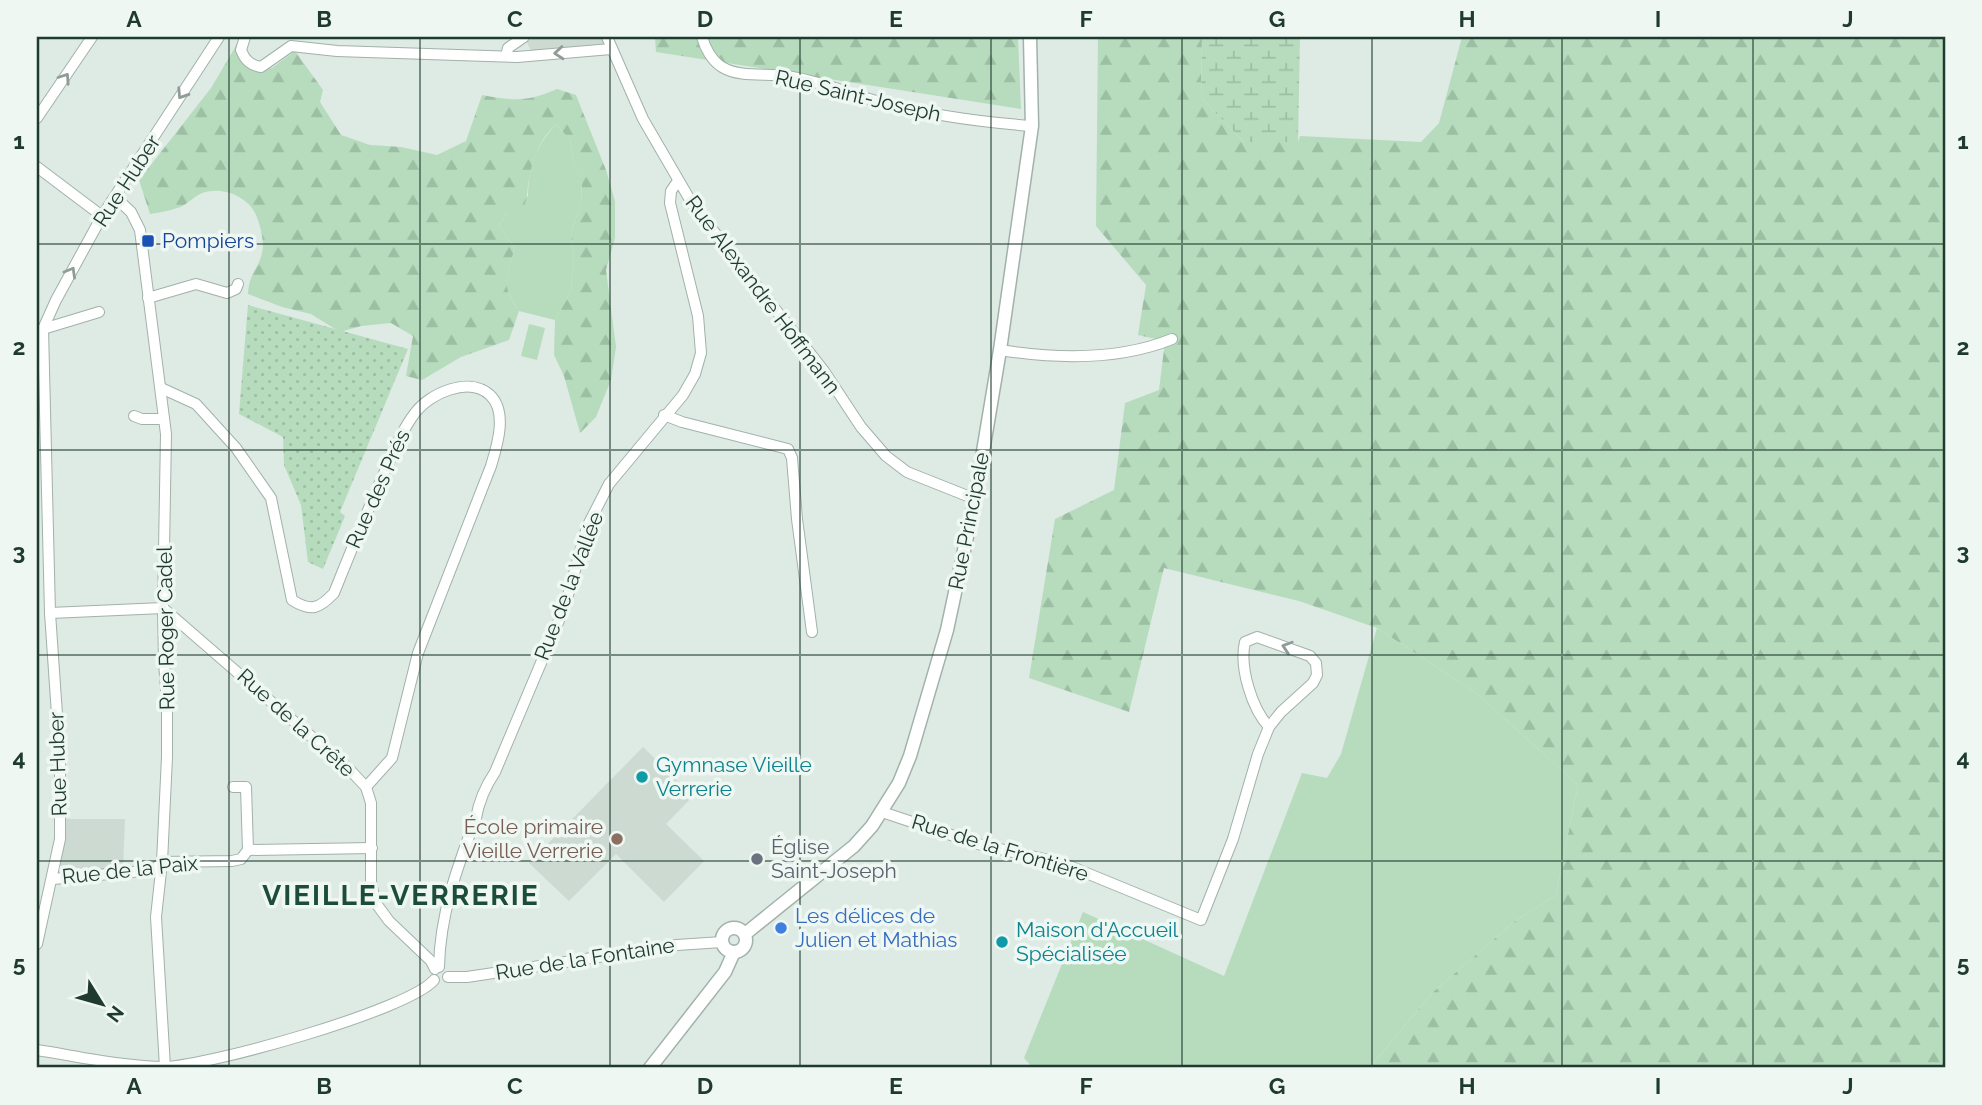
<svg xmlns="http://www.w3.org/2000/svg" width="1982" height="1105" font-family="Raleway,sans-serif">
	<defs>
		<pattern id="forest-firs" width="22" height="20" patternUnits="userSpaceOnUse" patternTransform="scale(1.75)"><rect width="22" height="20" fill="#b6dcbd"/><path d="M5 1l3.5 6h-7zM16 11l3.5 6h-7z" fill="#9cbea3"/></pattern>
		<pattern id="wetland-marsh" width="20" height="14" patternUnits="userSpaceOnUse" patternTransform="scale(1.75)"><rect width="20" height="14" fill="#b6dcbd"/><path d="M1 5h8M5 5V1M11 12h8M15 12V8" fill="none" stroke="#9cbea3"/></pattern>
		<pattern id="park-dots" width="8" height="8" patternUnits="userSpaceOnUse" patternTransform="scale(1.75)"><rect width="8" height="8" fill="#b6dcbd"/><path d="M2 2h.1M6 6h.1" fill="none" stroke="#9cbea3" stroke-width="1.8" stroke-linecap="round"/></pattern>
	</defs>
	<rect width="100%" height="100%" fill="#deeae4"/>
	<g fill="#ccdad2">
		<path d="M534,37H602L605,45L531,51L527,42Z"/>
		<path d="M643,747L693,796L666,824L704,861L664,902L616,854L569,901L529,863Z"/>
		<path d="M64,819H125L123,868L60,872Z"/>
	</g>
	<g fill="#b6dcbd">
		<path d="M556,124L570,140L573,159L582,179L581,204L571,233L574,261L571,290L555,320L519,311C501,285 506,276 515,248L499,226L507,213L528,196C529,164 535,148 556,124Z"/>
		<path d="M529,324L545,328L537,360L521,356Z"/>
		<path d="M1377,628L1475,692L1578,785L1556,895L1515,921L1433,992L1369,1068H1033L1024,1058L1083,912L1224,976L1302,773L1327,778L1341,754Z"/>
	</g>
	<g fill="url(#forest-firs)">
		<path d="M655,37H1018L1021,109L656,52Z"/>
		<path d="M1098,37H1202L1201,98L1244,142H1298L1300,136L1421,142L1439,123L1462,37H1945V1068H1369L1433,992L1515,921L1556,895L1578,785L1475,692L1377,628L1299,601L1164,568L1129,712L1029,678L1055,519L1114,490L1125,403L1159,390L1165,341L1138,335L1146,285L1096,226Z"/>
		<path d="M237,44L254,67L272,68L295,51L323,90L320,102L341,135L370,145L401,147L437,155L466,141L482,95C514,101 527,102 557,89L576,95L606,170L615,201V238L606,270L616,347L611,380L596,417L580,433L564,376L554,355L555,320L571,290L574,261L571,233L581,204L582,180L573,159L570,140L556,124C540,140 533,156 529,179C527,189 528,196 524,206L507,213L499,226L515,248C506,276 501,286 519,311L509,340L461,357L422,380L406,376L413,336L391,323L361,326L340,332L311,314L282,307L248,294C249,273 258,270 262,253C265,243 260,224 256,215C248,196 220,185 200,194C192,198 186,206 177,208C169,211 160,212 150,214L139,180L211,88Z"/>
	</g>
	<path fill="url(#wetland-marsh)" d="M1202,37H1300L1298,142H1244L1201,98Z"/>
	<path fill="url(#park-dots)" d="M248,305L408,349L340,512L345,516L323,569L308,562L301,505L284,465L283,437L239,414Z"/>
	<g fill="none" stroke-linecap="round" stroke-linejoin="round">
		<defs>
			<g id="minor">
				<path d="M245,37L241,50C245,60 250,65 261,67L291,46L337,51L517,57L611,49"/>
				<path d="M607,37L643,119L693,205L824,371L861,427L886,456L907,472L975,499"/>
				<path d="M702,37C705,48 712,61 722,67C740,78 766,73 786,76C819,80 851,95 884,103C934,116 980,122 1032,126"/>
				<path d="M506,56L508,48L524,37"/>
				<path d="M37,118L92,37"/>
				<path d="M37,167L102,216"/>
				<path d="M116,198L131,212L140,230L166,434L163,608L164,662L167,702V757L162,862L156,917L165,1067"/>
				<path d="M148,298L196,284L227,293L236,289L238,284"/>
				<path d="M43,329L99,312"/>
				<path d="M1000,350C1057,359 1118,361 1172,339"/>
				<path d="M161,388L196,404L236,448L271,498L292,600C311,612 319,609 334,593C352,548 370,504 390,460C397,444 404,427 415,413C430,393 469,376 490,395C508,412 497,446 491,466L418,653L392,758L366,787"/>
				<path d="M664,415L682,422L788,449L792,458L797,519L812,632"/>
				<path d="M134,416L142,419H164"/>
				<path d="M163,608L350,770L366,787L371,803V882L375,902L389,921L431,961L435,969"/>
				<path d="M50,613L163,608"/>
				<path d="M233,787H246L248,850"/>
				<path d="M882,812L978,844L1062,863L1201,920L1233,839L1258,754L1269,727L1281,712L1313,683L1317,675L1316,663L1310,656L1257,637L1245,642C1239,667 1252,709 1269,727"/>
				<path d="M53,879L154,870L162,862L232,861L241,859L248,850L372,848"/>
				<path d="M37,944L60,839V758L50,613L43,329L56,300L102,216L219,37"/>
				<path d="M439,967C440,915 457,867 476,818C479,801 485,787 495,772L565,606L587,527L609,484L683,395L695,374L701,353L698,316L670,203L671,191L678,181"/>
				<path d="M448,977H467L677,945L722,942"/>
				<path d="M37,1050C76,1056 125,1067 165,1067C208,1066 409,1010 434,980"/>
			</g>
			<g id="tertiary">
				<circle cx="734" cy="940" r="12"/>
				<path d="M745,934L854,846L872,826L899,783L910,756L947,630L975,499L1000,350L1032,126L1030,37"/>
				<path d="M650,1068L725,972L734,952"/>
			</g>
		</defs>
		<use href="#minor" stroke="#a1b2aa" stroke-width="12"/>
		<use href="#tertiary" stroke="#a1b2aa" stroke-width="15"/>
		<use href="#minor" stroke="#fff" stroke-width="10"/>
		<use href="#tertiary" stroke="#fff" stroke-width="12"/>
	</g>
	<defs><path id="oneway-chevron" d="M-2-3.5L2.5 0L-2 3.5" fill="none" stroke-width="1.6" stroke-linecap="round" stroke-linejoin="round" transform="scale(1.75)"/></defs>
	<g stroke="#8f9c98">
		<use href="#oneway-chevron" transform="translate(559 53) rotate(175)"/>
		<use href="#oneway-chevron" transform="translate(65 78) rotate(-56)"/>
		<use href="#oneway-chevron" transform="translate(182 94) rotate(123)"/>
		<use href="#oneway-chevron" transform="translate(71 272) rotate(-60)"/>
		<use href="#oneway-chevron" transform="translate(1287 647) rotate(-162)"/>
	</g>
	<path fill="none" stroke="#1f3a30" stroke-width="2" stroke-opacity="0.55" d="M229,37V1068M420,37V1068M610,37V1068M800,37V1068M991,37V1068M1182,37V1068M1372,37V1068M1562,37V1068M1753,37V1068M37,244H1945M37,450H1945M37,655H1945M37,861H1945"/>
	<rect fill="#1a4fb4" stroke="#eef7f2" stroke-width="2.5" x="141" y="234" width="14" height="14" rx="3.5"/>
	<g fill="#0f9aa8" stroke="#eef7f2" stroke-width="2.5">
		<circle cx="642" cy="777" r="7"/>
		<circle cx="1002" cy="942" r="7"/>
	</g>
	<circle fill="#8d6e63" stroke="#eef7f2" stroke-width="2.5" cx="617" cy="839" r="7"/>
	<circle fill="#6b7280" stroke="#eef7f2" stroke-width="2.5" cx="757" cy="859" r="7"/>
	<circle fill="#3f7fe0" stroke="#eef7f2" stroke-width="2.5" cx="781" cy="928" r="7"/>
	<g text-anchor="middle" stroke-width="7" stroke-linejoin="round" paint-order="stroke">
		<g font-size="21" fill="#1f3a30" stroke="#eef7f2">
			<text transform="translate(858 96) rotate(13)" y="7">Rue Saint-Joseph</text>
			<text transform="translate(127 181) rotate(-57)" y="7">Rue Huber</text>
			<text transform="translate(763 295) rotate(53)" y="7">Rue Alexandre Hoffmann</text>
			<text transform="translate(378 489) rotate(-66)" y="7">Rue des Prés</text>
			<text transform="translate(969 521) rotate(-79)" y="7">Rue Principale</text>
			<text transform="translate(569 586) rotate(-69)" y="7">Rue de la Vallée</text>
			<text transform="translate(166 628) rotate(-91)" y="7">Rue Roger Cadel</text>
			<text transform="translate(296 723) rotate(42)" y="7">Rue de la Crête</text>
			<text transform="translate(58 764) rotate(-92)" y="7">Rue Huber</text>
			<text transform="translate(1000 848) rotate(17)" y="7">Rue de la Frontière</text>
			<text transform="translate(130 870) rotate(-6)" y="7">Rue de la Paix</text>
			<text transform="translate(585 959) rotate(-9)" y="7">Rue de la Fontaine</text>
		</g>
		<g font-size="21" fill="#164399" stroke="#eef7f2" text-anchor="start">
			<text x="162" y="248">Pompiers</text>
		</g>
		<g font-size="21" fill="#0d838f" stroke="#eef7f2" text-anchor="start">
			<text x="656" y="772">Gymnase Vieille<tspan x="656" dy="24">Verrerie</tspan></text>
			<text x="1016" y="937">Maison d'Accueil<tspan x="1016" dy="24">Spécialisée</tspan></text>
		</g>
		<g font-size="21" fill="#785e54" stroke="#eef7f2" text-anchor="end">
			<text x="603" y="834">École primaire<tspan x="603" dy="24">Vieille Verrerie</tspan></text>
		</g>
		<g font-size="21" fill="#5b616d" stroke="#eef7f2" text-anchor="start">
			<text x="771" y="854">Église<tspan x="771" dy="24">Saint-Joseph</tspan></text>
		</g>
		<g font-size="21" fill="#366cbe" stroke="#eef7f2" text-anchor="start">
			<text x="795" y="923">Les délices de<tspan x="795" dy="24">Julien et Mathias</tspan></text>
		</g>
		<g font-size="28" font-weight="bold" letter-spacing="2" fill="#1b4c3c" stroke="#eef7f2">
			<text x="401" y="905">VIEILLE-VERRERIE</text>
		</g>
	</g>
	<rect width="1982" height="1105" fill="none" stroke="#eef7f2" stroke-width="77"/>
	<g transform="translate(102 1004) rotate(127)" stroke="#eef7f2" stroke-width="5" paint-order="stroke">
	<path d="M0-5L12 26L0 18L-12 26Z" fill="#1f3a30"/>
	<text y="-10" font-size="19" font-weight="bold" text-anchor="middle" fill="#1f3a30">N</text>
	</g>
	<rect x="38" y="38" width="1906" height="1028" fill="none" stroke="#1f3a30" stroke-width="2.5"/>
	<g font-size="23" text-anchor="middle" font-weight="bold" fill="#1f3a30">
		<text x="134" y="27">A</text>
		<text x="324" y="27">B</text>
		<text x="515" y="27">C</text>
		<text x="705" y="27">D</text>
		<text x="896" y="27">E</text>
		<text x="1086" y="27">F</text>
		<text x="1277" y="27">G</text>
		<text x="1467" y="27">H</text>
		<text x="1658" y="27">I</text>
		<text x="1848" y="27">J</text>
		<text x="19" y="149">1</text>
		<text x="1963" y="149">1</text>
		<text x="19" y="355">2</text>
		<text x="1963" y="355">2</text>
		<text x="19" y="560">3</text>
		<text x="1963" y="560">3</text>
		<text x="19" y="766">4</text>
		<text x="1963" y="766">4</text>
		<text x="19" y="972">5</text>
		<text x="1963" y="972">5</text>
		<text x="134" y="1094">A</text>
		<text x="324" y="1094">B</text>
		<text x="515" y="1094">C</text>
		<text x="705" y="1094">D</text>
		<text x="896" y="1094">E</text>
		<text x="1086" y="1094">F</text>
		<text x="1277" y="1094">G</text>
		<text x="1467" y="1094">H</text>
		<text x="1658" y="1094">I</text>
		<text x="1848" y="1094">J</text>
	</g>
</svg>
